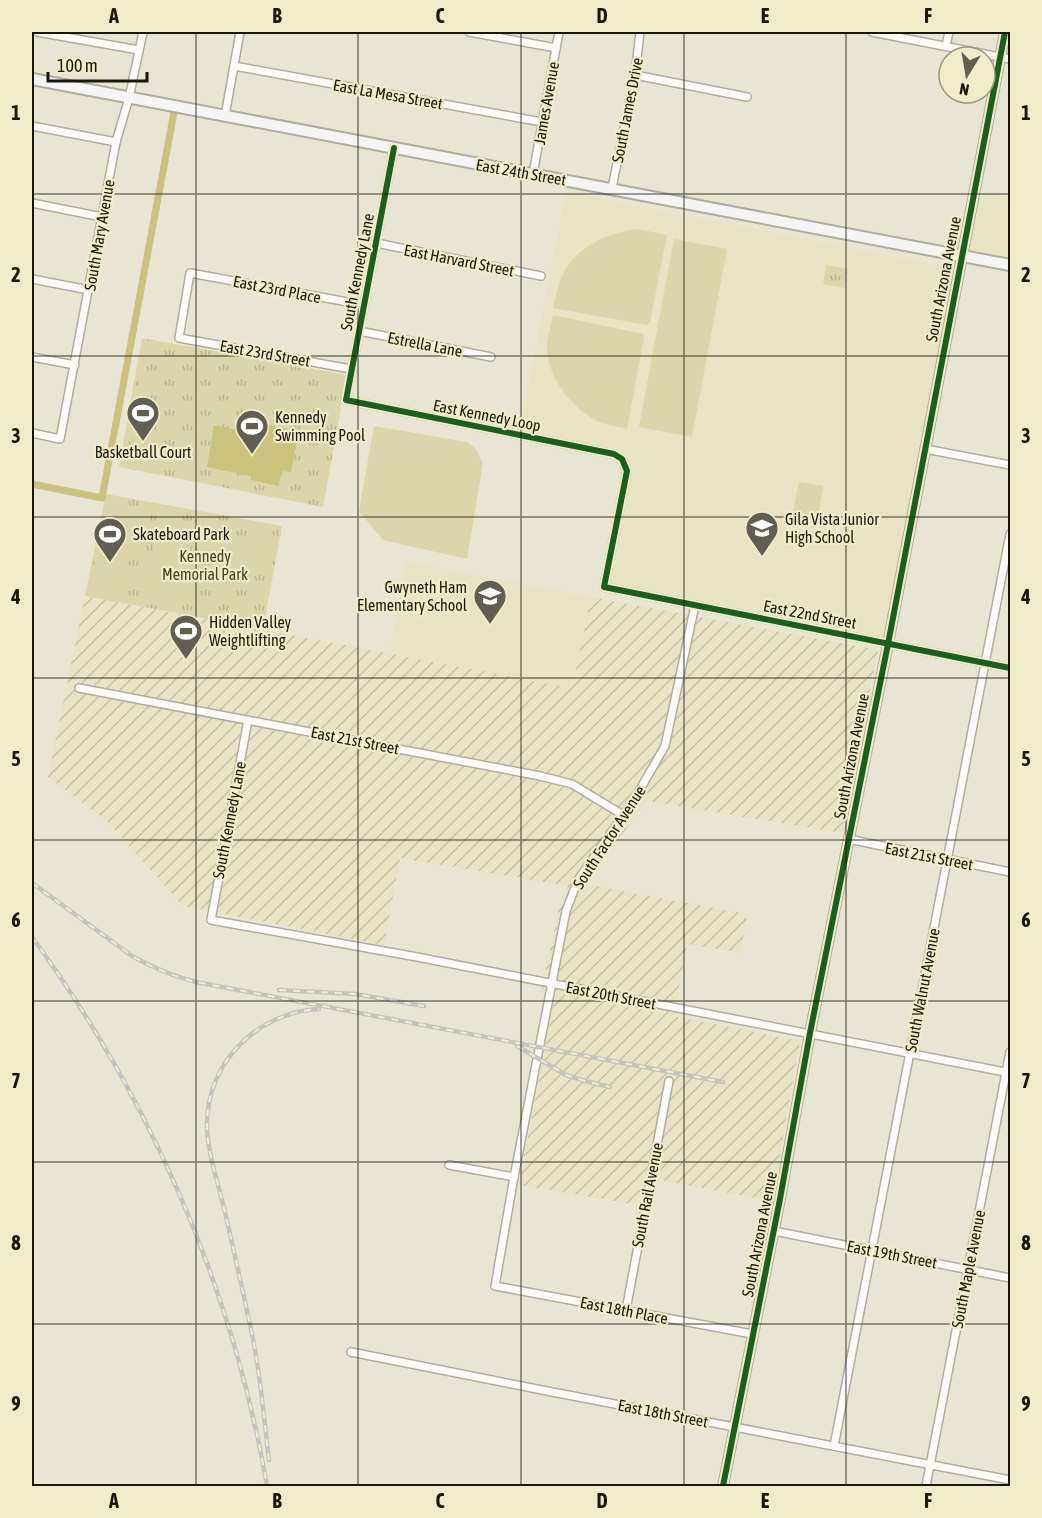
<svg xmlns="http://www.w3.org/2000/svg" width="1042" height="1518" font-family="'Asap Condensed',sans-serif">
	<defs>
		<pattern id="industrial-furrows" width="10" height="10" patternUnits="userSpaceOnUse" patternTransform="scale(1.5)"><rect width="10" height="10" fill="#e7e3c4"/><path d="M-1 1l2-2M0 10L10 0M9 11l2-2" fill="none" stroke="#c5c2a7"/></pattern>
		<pattern id="park-tufts" width="24" height="20" patternUnits="userSpaceOnUse" patternTransform="scale(1.5)"><rect width="24" height="20" fill="#dbd5ab"/><path d="M3 7l-1-3M5 7V3M7 7l1-3M15 17l-1-3M17 17v-4M19 17l1-3" fill="none" stroke="#bbb692"/></pattern>
	</defs>
	<rect width="100%" height="100%" fill="#e8e5d2"/>
	<g fill="#e7e3c4">
		<path d="M566,192L959,269L888,644L604,587L627,472L622,459L526,436L524,409Z"/>
		<path d="M974,192L1010,198V265L962,256Z"/>
		<path d="M407,562L591,597L572,688L390,653Z"/>
	</g>
	<path fill="url(#industrial-furrows)" d="M85,596L572,688L591,597L878,650L842,833L647,801L585,884L747,914L741,953L687,944L674,1016L800,1041L772,1201L644,1177L639,1205L519,1185L555,994L541,992L560,904L568,886L400,858L384,945L183,906L107,821L48,777Z"/>
	<g fill="url(#park-tufts)">
		<path d="M826,265L848,269L845,288L823,284Z"/>
		<path d="M142,338L347,375L323,507L119,467Z"/>
		<path d="M106,494L282,526L263,629L85,596Z"/>
	</g>
	<g fill="#dbd5ab">
		<path d="M638,229L667,235L650,322L647,325L553,308C555,299 557,290 560,281C572,248 606,233 638,229Z"/>
		<path d="M674,239L727,249L692,437L639,427Z"/>
		<path d="M553,315L643,334L644,338L627,429C617,426 605,425 595,420C569,405 546,375 547,343C548,334 551,324 553,315Z"/>
		<path d="M136,426L155,430L150,458L131,454Z"/>
		<path d="M374,426L467,442L475,448L483,463L467,559L383,540L359,511Z"/>
		<path d="M799,482L823,486L818,516L793,511Z"/>
		<path d="M119,507L148,510L151,512L149,522L130,537L124,574L127,577L125,587L121,589L118,602L88,596L97,551L108,531L107,517Z"/>
		<path d="M211,534L270,545L264,573L206,562Z"/>
		<path d="M163,537L183,540L187,544L192,562L182,593H179L178,598L172,601L149,596L147,582L144,580L149,551L152,552L158,539Z"/>
	</g>
	<path fill="#cbc27e" d="M264,424L288,429L286,439L297,442L291,472L281,471L279,486L251,480V476L207,467L214,425L261,435Z"/>
	<g fill="none" stroke-linecap="round" stroke-linejoin="round">
		<path stroke="#cbc27e" stroke-width="7" d="M32,484L102,498L175,107"/>
		<defs>
			<g id="minor">
				<path d="M37,32L139,50"/>
				<path d="M469,32L556,48"/>
				<path d="M872,32L1010,59"/>
				<path d="M946,46L949,32"/>
				<path d="M234,66L542,122"/>
				<path d="M635,75L747,97"/>
				<path d="M225,116L240,32"/>
				<path d="M32,126L116,142"/>
				<path d="M394,148L346,400L614,454L622,459L627,471L604,587L1010,668"/>
				<path d="M533,174L559,32"/>
				<path d="M612,188L635,75L640,32"/>
				<path d="M32,203L102,217"/>
				<path d="M376,243L541,276"/>
				<path d="M32,279L89,290"/>
				<path d="M359,331L491,357"/>
				<path d="M32,357L75,365"/>
				<path d="M351,369L179,338L190,273L364,305"/>
				<path d="M32,433L60,439L116,142L129,98L143,32"/>
				<path d="M925,449L1010,465"/>
				<path d="M695,605L665,746L635,798L578,880L566,911L514,1177L495,1286L752,1334"/>
				<path d="M79,688L540,776L572,784L623,815"/>
				<path d="M248,720L211,920L417,957L1010,1073"/>
				<path d="M848,839L1010,872"/>
				<path d="M449,1165L514,1177"/>
				<path d="M774,1231L1010,1278"/>
				<path d="M626,1310L669,1081"/>
				<path d="M351,1352L547,1391L1010,1480"/>
				<path d="M834,1446L1010,534"/>
				<path d="M926,1486L1010,1052"/>
			</g>
			<path id="tertiary" d="M723,1486L780,1199L810,1033L888,644L1005,32"/>
			<path id="secondary" d="M32,79L1010,265"/>
		</defs>
		<use href="#minor" stroke="#afad9e" stroke-width="10"/>
		<use href="#tertiary" stroke="#afad9e" stroke-width="12"/>
		<use href="#secondary" stroke="#afad9e" stroke-width="14"/>
		<use href="#minor" stroke="#fcfbf8" stroke-width="7"/>
		<use href="#tertiary" stroke="#fcfbf8" stroke-width="9"/>
		<use href="#secondary" stroke="#f4f4f5" stroke-width="10"/>
		<defs>
			<g id="rail">
				<path d="M32,883L132,956C153,968 173,976 196,982L723,1082"/>
				<path d="M32,937C150,1098 233,1289 267,1486"/>
				<path d="M279,990L355,994L424,1006"/>
				<path d="M517,1046L566,1075L585,1081L610,1087"/>
				<path d="M269,1460C263,1410 259,1360 247,1311C239,1274 231,1237 222,1200C216,1176 207,1150 207,1124C207,1062 258,1012 319,1009"/>
			</g>
		</defs>
		<use href="#rail" stroke="#c4c4be" stroke-width="4.5"/>
		<use href="#rail" stroke="#f0ecca" stroke-width="2" stroke-dasharray="7" stroke-linecap="butt"/>
		<defs>
			<g id="cycleway">
				<path d="M394,148L346,400L614,454L622,459L627,471L604,587L1010,668"/>
				<path d="M723,1486L780,1199L810,1033L888,644L1005,32"/>
			</g>
		</defs>
		<use href="#cycleway" stroke="#f0ecca" stroke-width="10"/>
		<use href="#cycleway" stroke="#1b5e20" stroke-width="6"/>
	</g>
	<path fill="none" stroke="#18170b" stroke-width="1.5" stroke-opacity="0.55" d="M196,32V1486M358,32V1486M521,32V1486M684,32V1486M846,32V1486M32,194H1010M32,356H1010M32,517H1010M32,678H1010M32,840H1010M32,1001H1010M32,1162H1010M32,1324H1010"/>
	<defs>
		<symbol id="stadium-pin" viewBox="-11 -11 22 30"><path d="M0 17L-7.5 6A9.5 9.5 0 1 1 7.5 6Z" fill="#615f51" stroke="#f0ecca"/><path d="M0-5a6.5 5 0 1 0 0 10a6.5 5 0 1 0 0-10ZM-3.5-1.8h7v3.6h-7Z" fill="#fff"/></symbol>
		<symbol id="school-pin" viewBox="-11 -11 22 30"><path d="M0 17L-7.5 6A9.5 9.5 0 1 1 7.5 6Z" fill="#615f51" stroke="#f0ecca"/><path d="M0-5L7-2L0 1L-7-2ZM-4 1L0 2.5L4 1V4Q0 6-4 4Z" fill="#fff"/></symbol>
	</defs>
	<g fill-rule="evenodd">
		<use href="#stadium-pin" x="124" y="394" width="38" height="52"/>
		<use href="#stadium-pin" x="233" y="407" width="38" height="52"/>
		<use href="#school-pin" x="743" y="509" width="38" height="52"/>
		<use href="#stadium-pin" x="91" y="515" width="38" height="52"/>
		<use href="#school-pin" x="471" y="577" width="38" height="52"/>
		<use href="#stadium-pin" x="167" y="612" width="38" height="52"/>
	</g>
	<g text-anchor="middle" stroke-width="4.5" stroke-linejoin="round" paint-order="stroke">
		<g font-size="16" fill="#18170b" stroke="#f0ecca">
			<text transform="translate(388 94) rotate(10)" y="6">East La Mesa Street</text>
			<text transform="translate(546 103) rotate(-80)" y="6">James Avenue</text>
			<text transform="translate(627 110) rotate(-79)" y="6">South James Drive</text>
			<text transform="translate(521 172) rotate(10)" y="6">East 24th Street</text>
			<text transform="translate(99 235) rotate(-80)" y="6">South Mary Avenue</text>
			<text transform="translate(459 260) rotate(11)" y="6">East Harvard Street</text>
			<text transform="translate(357 272) rotate(-79)" y="6">South Kennedy Lane</text>
			<text transform="translate(943 279) rotate(-79)" y="6">South Arizona Avenue</text>
			<text transform="translate(277 289) rotate(11)" y="6">East 23rd Place</text>
			<text transform="translate(425 344) rotate(11)" y="6">Estrella Lane</text>
			<text transform="translate(265 353) rotate(10)" y="6">East 23rd Street</text>
			<text transform="translate(487 415) rotate(11)" y="6">East Kennedy Loop</text>
			<text transform="translate(810 614) rotate(11)" y="6">East 22nd Street</text>
			<text transform="translate(355 740) rotate(11)" y="6">East 21st Street</text>
			<text transform="translate(851 756) rotate(-79)" y="6">South Arizona Avenue</text>
			<text transform="translate(229 820) rotate(-79)" y="6">South Kennedy Lane</text>
			<text transform="translate(609 837) rotate(-57)" y="6">South Factor Avenue</text>
			<text transform="translate(929 856) rotate(11)" y="6">East 21st Street</text>
			<text transform="translate(922 990) rotate(-79)" y="6">South Walnut Avenue</text>
			<text transform="translate(611 995) rotate(11)" y="6">East 20th Street</text>
			<text transform="translate(647 1195) rotate(-79)" y="6">South Rail Avenue</text>
			<text transform="translate(759 1234) rotate(-79)" y="6">South Arizona Avenue</text>
			<text transform="translate(892 1254) rotate(11)" y="6">East 19th Street</text>
			<text transform="translate(968 1269) rotate(-79)" y="6">South Maple Avenue</text>
			<text transform="translate(624 1310) rotate(11)" y="6">East 18th Place</text>
			<text transform="translate(663 1413) rotate(11)" y="6">East 18th Street</text>
		</g>
		<g font-size="16" fill="#18170b" stroke="#f0ecca" text-anchor="start">
			<text x="275" y="423">Kennedy<tspan x="275" dy="18">Swimming Pool</tspan></text>
			<text x="143" y="458" text-anchor="middle">Basketball Court</text>
			<text x="785" y="525">Gila Vista Junior<tspan x="785" dy="18">High School</tspan></text>
			<text x="133" y="540">Skateboard Park</text>
			<text x="467" y="593" text-anchor="end">Gwyneth Ham<tspan x="467" dy="18">Elementary School</tspan></text>
			<text x="209" y="628">Hidden Valley<tspan x="209" dy="18">Weightlifting</tspan></text>
		</g>
		<g font-size="16" fill="#48441d" stroke="#f0ecca">
			<text x="205" y="562">Kennedy<tspan x="205" dy="18">Memorial Park</tspan></text>
		</g>
	</g>
	<rect width="1042" height="1518" fill="none" stroke="#f0ecca" stroke-width="66"/>
	<g transform="translate(967 75) rotate(191)"><circle r="28" fill="#f0ecca" stroke="#9a977e" stroke-width="1.5"/>
	<path d="M0-4.5L10 22L0 15L-10 22Z" fill="#615f51"/>
	<text y="-9" font-size="16" font-weight="bold" text-anchor="middle" fill="#18170b">N</text>
	</g>
	<path d="M48 72v9h99v-9" fill="none" stroke="#18170b" stroke-width="3"/>
	<text x="57" y="72" font-size="18" fill="#18170b" stroke="#f0ecca" stroke-width="4.5" paint-order="stroke">100 m</text>
	<rect x="33" y="33" width="976" height="1452" fill="none" stroke="#18170b" stroke-width="2"/>
	<g font-size="20" text-anchor="middle" font-weight="bold" fill="#18170b">
		<text x="114" y="23">A</text>
		<text x="277" y="23">B</text>
		<text x="440" y="23">C</text>
		<text x="602" y="23">D</text>
		<text x="765" y="23">E</text>
		<text x="928" y="23">F</text>
		<text x="16" y="120">1</text>
		<text x="1026" y="120">1</text>
		<text x="16" y="282">2</text>
		<text x="1026" y="282">2</text>
		<text x="16" y="443">3</text>
		<text x="1026" y="443">3</text>
		<text x="16" y="604">4</text>
		<text x="1026" y="604">4</text>
		<text x="16" y="766">5</text>
		<text x="1026" y="766">5</text>
		<text x="16" y="927">6</text>
		<text x="1026" y="927">6</text>
		<text x="16" y="1088">7</text>
		<text x="1026" y="1088">7</text>
		<text x="16" y="1250">8</text>
		<text x="1026" y="1250">8</text>
		<text x="16" y="1411">9</text>
		<text x="1026" y="1411">9</text>
		<text x="114" y="1508">A</text>
		<text x="277" y="1508">B</text>
		<text x="440" y="1508">C</text>
		<text x="602" y="1508">D</text>
		<text x="765" y="1508">E</text>
		<text x="928" y="1508">F</text>
	</g>
</svg>
